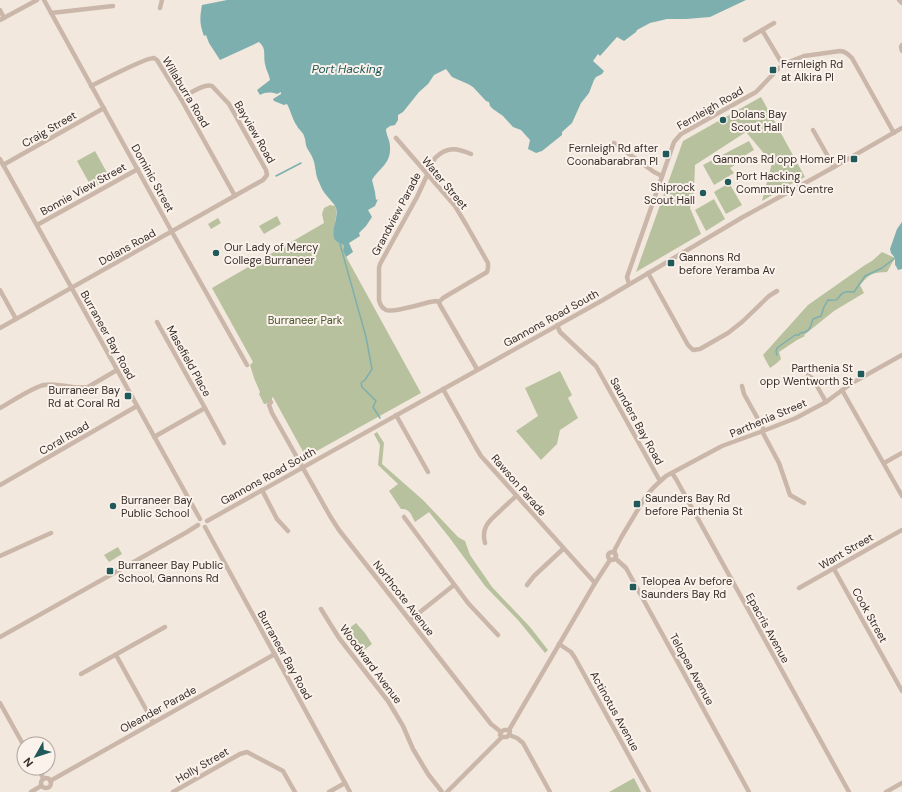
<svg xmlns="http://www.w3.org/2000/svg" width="902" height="792" font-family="'DM Sans',sans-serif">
	<rect width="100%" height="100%" fill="#f2e8de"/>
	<g fill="#b8c19e">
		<path d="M761,97L805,177L791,184L762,201L772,163L746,132L695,165L694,191L690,208L701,234L636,272L683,141Z"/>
		<path d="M749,141L754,150L734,162L735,165L730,168L734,173L714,185L703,165Z"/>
		<path d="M95,151L110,178L92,188L77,161Z"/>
		<path d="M729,183L742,205L726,214L714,192Z"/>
		<path d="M714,199L725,219L706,231L695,210Z"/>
		<path d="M330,205L335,206C341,220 323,240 344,245L343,251L421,393L306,457L273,397L272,398V401L265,404H264L259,394L260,392L254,378L250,365L253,362L212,288L324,223L322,214L324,208Z"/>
		<path d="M277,216L281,224L264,234L259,226Z"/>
		<path d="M218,218L221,223L211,229L208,224Z"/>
		<path d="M882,252L895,258L887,272C871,273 871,273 860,285L864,293L834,311L804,335L805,336L797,340L779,352L781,359L777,363L770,368L763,355L808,305L865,265L872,261Z"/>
		<path d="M560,371L572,395L568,398L578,418L560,430L557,444L541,460L516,431L538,416L525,388Z"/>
		<path d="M377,432L384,443L382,464L423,500L458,537L465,541L470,555L492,587L530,627L548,650L545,653L518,620L485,586L449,537L429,512L415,522C411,515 410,508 401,509L389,491L398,484L378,465L380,445L374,434Z"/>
		<path d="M118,547L122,554L109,562L104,555Z"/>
		<path d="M356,623L365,633L372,644L359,654L343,633Z"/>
		<path d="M634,778L641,792H609Z"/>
	</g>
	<g fill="#7dafae">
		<path d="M227,0H746L710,17L686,19H667L650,23L637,30L636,32L624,41L617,37L600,56L598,54L593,61L604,71L602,74L596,77L594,80L589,93L581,103L572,123L562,132V135L542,151L536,153L528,149L530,140L521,130L513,127L503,116L493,109L490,106L489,102L486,101L473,87L468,84L452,77L446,69L434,75L428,84L419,92L403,112L398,115V120L395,125L390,126L386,129C386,135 390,140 390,147C391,164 379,168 372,180L375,192L376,200L378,199L375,206L368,210L372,217L366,226L359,233L360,236L349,243L353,252L346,257L343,251L344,245C323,240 340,221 336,208C334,203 330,200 327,196C323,192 321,187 319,182C315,175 316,166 313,159C312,155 309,152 307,148C305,144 306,140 304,136C303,132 299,130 297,126C292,119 291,111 287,104L284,105L274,101L273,99L281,94V92L277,94C270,92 266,92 260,95L257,90L270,80C269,74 266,70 265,64C263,55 267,49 259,42L220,60L209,43L206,35L204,36C199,23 200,17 202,5Z"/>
		<path d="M902,222V269L898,270L896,266L895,265V258L891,253L890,249L897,229Z"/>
	</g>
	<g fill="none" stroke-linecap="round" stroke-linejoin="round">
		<g stroke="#7dafae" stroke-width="1.5">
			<path d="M276,176L301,163"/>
			<path d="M340,244L366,337L372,369L365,380L361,383L362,387L376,401L373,407L380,418"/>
			<path d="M777,355L776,351L777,348L795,335H799L800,333C811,332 810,327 813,319L821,316L824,307L828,300C842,301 836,297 843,293C846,291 851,292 854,292L865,276L882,268L895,258"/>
		</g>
		<g stroke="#cbb7aa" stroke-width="4.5">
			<path d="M44,0L172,232L247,365"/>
			<path d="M899,0L902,3"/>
			<path d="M160,8L162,0"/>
			<path d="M0,10L4,18"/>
			<path d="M51,13L113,6"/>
			<path d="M0,20L37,0"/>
			<path d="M762,30L780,60L783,64"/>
			<path d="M745,40L774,23"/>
			<path d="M902,45L901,47L902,51"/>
			<path d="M91,86C101,81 147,57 154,58C155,59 156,59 157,60L181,99L235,196"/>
			<path d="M813,130L834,167"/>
			<path d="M396,138L455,206L467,226L488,263V268L487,272L443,298L439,302L440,305L477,369"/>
			<path d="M614,143L654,172L662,176"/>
			<path d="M0,159L200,519"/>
			<path d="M3,165L104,108"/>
			<path d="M37,225L138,169"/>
			<path d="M648,273L688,345L693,350L700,349L728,333L742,322L769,296L777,291"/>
			<path d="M629,284L627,277L628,274L674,142L681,134L756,92L779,68L786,63L804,56L840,51C845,51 848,54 852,58L894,133"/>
			<path d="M0,290L16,319"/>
			<path d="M439,302L436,301L430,302C421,304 393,313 386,310C382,308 380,305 379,300V268L380,264L417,197L435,158C447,146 457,148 471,154"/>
			<path d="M557,325L560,332L596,366L660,481"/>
			<path d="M0,328L263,180L267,175L266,170L229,104L212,86C204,83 189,94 181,99"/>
			<path d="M808,375L813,379L826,402"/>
			<path d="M742,386L744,394L763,428V433L779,463L790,495L804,503"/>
			<path d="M443,389L475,446L481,456L595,583"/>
			<path d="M842,390L902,496"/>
			<path d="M271,402L269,405L272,413L330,516L339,530L491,724L501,732"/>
			<path d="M0,408C11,402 33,387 44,385C59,382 73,390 88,387L117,370"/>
			<path d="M205,408L224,443"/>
			<path d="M396,415L428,472"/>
			<path d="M154,437L205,408L157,322"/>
			<path d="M884,463L902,453"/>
			<path d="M672,473L676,479L849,792"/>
			<path d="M0,485L137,406"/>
			<path d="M262,490L277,519L288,531"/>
			<path d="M404,517L468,603L498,635"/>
			<path d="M207,521L603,300L743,217L834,167L902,128"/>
			<path d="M205,527L350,792"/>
			<path d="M485,543C481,527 489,521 500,511C505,506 511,501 516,496"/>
			<circle cx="612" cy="556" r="4"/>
			<path d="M614,553L615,549L622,536L646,496L654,487L666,476L722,446L763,431L796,418L809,411L826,402L852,383L902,355"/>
			<path d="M0,556L51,533"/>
			<path d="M615,558L626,568L749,792"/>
			<path d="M834,569L902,691"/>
			<path d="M527,585L534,576L563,549"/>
			<path d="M799,588L902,530"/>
			<path d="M321,609L339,638L388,701L403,726L413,749L428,774L442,792"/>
			<path d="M410,620L454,585"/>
			<path d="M0,637L187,532L198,525"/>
			<path d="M559,644L571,652L575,658L649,792"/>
			<path d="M116,655L153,722"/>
			<path d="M81,674L165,627"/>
			<path d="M0,703L24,746"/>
			<path d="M504,730H509L510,731L509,735L507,737H502L500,735L501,732Z"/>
			<path d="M509,730L595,583L610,560"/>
			<path d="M509,735L517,738L523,743L550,792"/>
			<path d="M37,768L44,779"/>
			<circle cx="46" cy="783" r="5"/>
			<path d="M50,781L275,654"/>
			<path d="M31,792L41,786"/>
			<path d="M173,792L240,754L247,752L283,771L295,792"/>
			<path d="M329,792L345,783"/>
			<path d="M447,792L502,737"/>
			<path d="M886,792L902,783"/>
		</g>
	</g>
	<g fill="#1f5959" stroke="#faf2eb" stroke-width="1.5">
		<rect x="769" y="66" width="8" height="8" rx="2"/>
		<circle cx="723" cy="120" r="4"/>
		<rect x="662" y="150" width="8" height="8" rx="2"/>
		<rect x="850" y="155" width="8" height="8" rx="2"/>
		<circle cx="728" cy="182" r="4"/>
		<circle cx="703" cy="193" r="4"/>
		<circle cx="216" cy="253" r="4"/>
		<rect x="667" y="259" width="8" height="8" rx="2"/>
		<rect x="857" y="370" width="8" height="8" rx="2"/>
		<rect x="124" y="392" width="8" height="8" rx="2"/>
		<rect x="633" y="500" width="8" height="8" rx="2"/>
		<circle cx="113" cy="506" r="4"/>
		<rect x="106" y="567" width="8" height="8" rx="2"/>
		<rect x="629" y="583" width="8" height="8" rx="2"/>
	</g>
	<g text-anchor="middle" stroke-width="4" stroke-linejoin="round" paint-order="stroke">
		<g font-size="11" fill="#382d29" stroke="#faf2eb" text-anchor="start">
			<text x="781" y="68">Fernleigh Rd<tspan x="781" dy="13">at Alkira Pl</tspan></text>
			<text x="731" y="118">Dolans Bay<tspan x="731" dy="13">Scout Hall</tspan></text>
			<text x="658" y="152" text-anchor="end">Fernleigh Rd after<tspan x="658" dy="13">Coonabarabran Pl</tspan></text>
			<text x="846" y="163" text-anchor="end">Gannons Rd opp Homer Pl</text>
			<text x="736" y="180">Port Hacking<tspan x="736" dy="13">Community Centre</tspan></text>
			<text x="695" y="191" text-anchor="end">Shiprock<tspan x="695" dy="13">Scout Hall</tspan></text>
			<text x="224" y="251">Our Lady of Mercy<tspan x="224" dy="13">College Burraneer</tspan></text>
			<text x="679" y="261">Gannons Rd<tspan x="679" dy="13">before Yeramba Av</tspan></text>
			<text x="853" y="372" text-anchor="end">Parthenia St<tspan x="853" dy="13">opp Wentworth St</tspan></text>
			<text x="120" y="394" text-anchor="end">Burraneer Bay<tspan x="120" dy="13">Rd at Coral Rd</tspan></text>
			<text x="645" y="502">Saunders Bay Rd<tspan x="645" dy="13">before Parthenia St</tspan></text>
			<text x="121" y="504">Burraneer Bay<tspan x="121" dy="13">Public School</tspan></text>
			<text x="118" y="569">Burraneer Bay Public<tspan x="118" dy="13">School, Gannons Rd</tspan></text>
			<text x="641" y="585">Telopea Av before<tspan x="641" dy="13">Saunders Bay Rd</tspan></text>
		</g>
		<g font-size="11" fill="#382d29" stroke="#faf2eb">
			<text transform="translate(186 92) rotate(59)" y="4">Willaburra Road</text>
			<text transform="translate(710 108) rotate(-30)" y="4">Fernleigh Road</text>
			<text transform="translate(49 129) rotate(-30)" y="4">Craig Street</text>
			<text transform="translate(255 132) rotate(60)" y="4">Bayview Road</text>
			<text transform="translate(153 178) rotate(61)" y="4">Dominic Street</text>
			<text transform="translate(445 183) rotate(50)" y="4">Water Street</text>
			<text transform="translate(83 189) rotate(-29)" y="4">Bonnie View Street</text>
			<text transform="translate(396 214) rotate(-62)" y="4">Grandview Parade</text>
			<text transform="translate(127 247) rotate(-29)" y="4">Dolans Road</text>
			<text transform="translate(551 318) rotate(-29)" y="4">Gannons Road South</text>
			<text transform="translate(108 335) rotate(61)" y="4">Burraneer Bay Road</text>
			<text transform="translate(189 361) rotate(61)" y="4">Masefield Place</text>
			<text transform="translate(768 418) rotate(-23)" y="4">Parthenia Street</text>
			<text transform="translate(637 421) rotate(61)" y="4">Saunders Bay Road</text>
			<text transform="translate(64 438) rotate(-30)" y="4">Coral Road</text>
			<text transform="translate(268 476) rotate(-29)" y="4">Gannons Road South</text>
			<text transform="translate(519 485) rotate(49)" y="4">Rawson Parade</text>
			<text transform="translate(846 551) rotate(-30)" y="4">Want Street</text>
			<text transform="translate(404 598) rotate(52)" y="4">Northcote Avenue</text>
			<text transform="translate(870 615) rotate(61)" y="4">Cook Street</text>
			<text transform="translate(768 628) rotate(61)" y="4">Epacris Avenue</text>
			<text transform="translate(285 655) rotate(61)" y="4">Burraneer Bay Road</text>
			<text transform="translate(371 664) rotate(53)" y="4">Woodward Avenue</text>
			<text transform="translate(692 669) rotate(61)" y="4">Telopea Avenue</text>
			<text transform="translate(158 709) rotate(-29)" y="4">Oleander Parade</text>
			<text transform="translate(615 711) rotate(61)" y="4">Actinotus Avenue</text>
			<text transform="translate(202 765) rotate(-30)" y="4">Holly Street</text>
		</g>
		<g font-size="11" fill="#49562d" stroke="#faf2eb">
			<text x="305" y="324">Burraneer Park</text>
		</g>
		<g font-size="12" font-style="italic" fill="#1f5959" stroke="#faf2eb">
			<text x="347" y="73">Port Hacking</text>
		</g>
	</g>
	<g transform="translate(36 756) rotate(231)"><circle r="19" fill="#faf2eb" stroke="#aca39d"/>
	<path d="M0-3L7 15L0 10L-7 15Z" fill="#1f5959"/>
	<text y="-6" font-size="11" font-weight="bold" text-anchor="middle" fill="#382d29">N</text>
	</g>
</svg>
